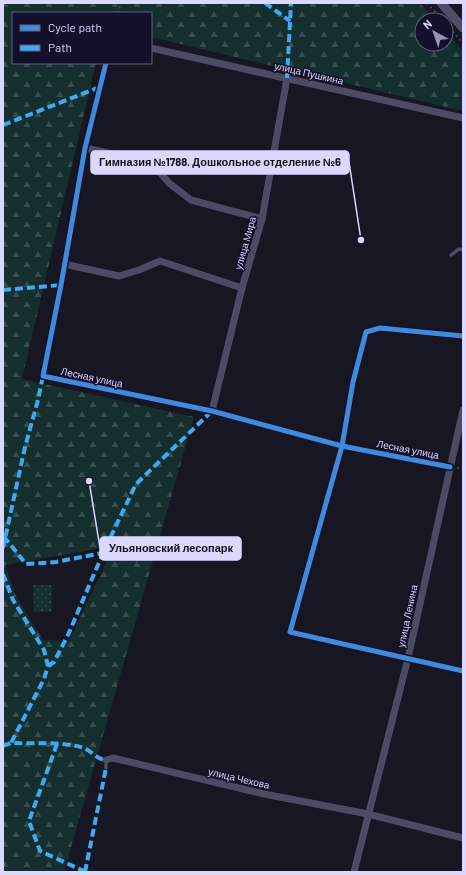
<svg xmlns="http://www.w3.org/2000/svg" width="466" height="875" font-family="Barlow,sans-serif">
	<defs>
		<pattern id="forest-firs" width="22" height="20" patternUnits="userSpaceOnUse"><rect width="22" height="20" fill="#142f2e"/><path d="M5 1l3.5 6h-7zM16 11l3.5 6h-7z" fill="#364c4d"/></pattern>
		<pattern id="park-dots" width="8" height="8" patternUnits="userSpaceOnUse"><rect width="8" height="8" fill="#142f2e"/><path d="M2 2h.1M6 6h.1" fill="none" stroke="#364c4d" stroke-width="1.8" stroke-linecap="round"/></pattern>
	</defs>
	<rect width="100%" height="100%" fill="#171623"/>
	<path fill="url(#forest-firs)" fill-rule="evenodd" d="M3,3H420L435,20H422V44H446V32L463,51V111L151,37V13H13V63H96L22,379L194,417L64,872H3ZM114,546L69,641L43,640L16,596L5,565Z"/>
	<path fill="url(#park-dots)" d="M33,585H52V612H34Z"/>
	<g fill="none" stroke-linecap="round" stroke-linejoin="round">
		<g stroke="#45525f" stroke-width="1.5" stroke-dasharray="2 3" stroke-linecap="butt">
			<path d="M427,3L443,20"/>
			<path d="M118,13L121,3"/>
			<path d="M446,24L463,43"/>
			<path d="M457,468L463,469"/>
		</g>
		<g stroke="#4b4b64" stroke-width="3.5">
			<path d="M451,255L459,249L463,250"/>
			<path d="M106,768V760"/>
		</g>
		<g stroke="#4b4b64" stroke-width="7">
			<path d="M151,48L463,118"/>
			<path d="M106,63L85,148L61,285L43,376L212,411L342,446L450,467"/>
			<path d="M85,148L151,162L169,183L191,200L262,219"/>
			<path d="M64,264L119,276L139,270L160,261L242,288"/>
			<path d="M463,336L380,328L366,332L353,382L342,446L290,632L463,671"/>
			<path d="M212,411L242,288L262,219L287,78"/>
			<path d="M106,760L113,758L264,794L368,814L463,838"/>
			<path d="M354,872L408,658L463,410"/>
		</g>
		<path stroke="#4e4e6a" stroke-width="9" d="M441,3L463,28"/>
		<g stroke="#3fa9f5" stroke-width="4" stroke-dasharray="8 4" stroke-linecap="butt">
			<path d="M265,3L290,21"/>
			<path d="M287,78L291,3"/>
			<path d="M3,125L100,87"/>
			<path d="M3,290L61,285"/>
			<path d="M3,539L5,538L26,564L56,562L103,553"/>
			<path d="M3,548L25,447L38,400L43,376"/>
			<path d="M3,574L13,600L44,650L48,666L44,679L11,743"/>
			<path d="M48,666L54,662L68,635L103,553L136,484L212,411"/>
			<path d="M57,744L29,821L40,851L86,872"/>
			<path d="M3,746L11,743C34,744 62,741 84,748C91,751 98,760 106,760"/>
			<path d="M85,872L106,768"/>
		</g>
		<defs>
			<g id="cycleway">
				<path d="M106,63L85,148L61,285L43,376L212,411L342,446L450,467"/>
				<path d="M463,336L380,328L366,332L353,382L342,446L290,632L463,671"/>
			</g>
		</defs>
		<use href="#cycleway" stroke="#131029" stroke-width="8"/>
		<use href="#cycleway" stroke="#408adc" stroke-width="5"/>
	</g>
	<g text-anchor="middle" stroke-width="3" stroke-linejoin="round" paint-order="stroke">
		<g font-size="10" fill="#dbd8ff" stroke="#131029">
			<text transform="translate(309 73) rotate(13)" y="4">улица Пушкина</text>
			<text transform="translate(245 243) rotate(-74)" y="4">улица Мира</text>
			<text transform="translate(92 377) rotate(12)" y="4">Лесная улица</text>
			<text transform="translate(408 449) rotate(11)" y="4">Лесная улица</text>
			<text transform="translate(407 616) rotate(-78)" y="4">улица Ленина</text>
			<text transform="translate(239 778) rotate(13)" y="4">улица Чехова</text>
		</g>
	</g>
	<path fill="none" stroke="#dbd8ff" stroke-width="1.5" d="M361 240L349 162M89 481L100 548"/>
	<g fill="#dbd8ff" stroke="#131029" stroke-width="1.5">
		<circle cx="361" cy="240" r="4"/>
		<circle cx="89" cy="481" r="4"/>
	</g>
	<g fill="#dbd8ff" stroke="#dbd8ff" stroke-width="1.5">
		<rect x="91" y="151" width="258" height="23" rx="4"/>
		<rect x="100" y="537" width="141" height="23" rx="4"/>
	</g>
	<g font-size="11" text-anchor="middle" font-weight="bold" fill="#111">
		<text x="220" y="166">Гимназия №1788. Дошкольное отделение №6</text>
		<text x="171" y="552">Ульяновский лесопарк</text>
	</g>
	<rect width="466" height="875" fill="none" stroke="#dbd8ff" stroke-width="8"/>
	<rect x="12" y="12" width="140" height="52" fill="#131029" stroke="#63607f"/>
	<rect x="20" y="25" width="20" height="6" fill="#408adc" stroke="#63607f"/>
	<text x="48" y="32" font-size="12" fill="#dbd8ff">Cycle path</text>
	<rect x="20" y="45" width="20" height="6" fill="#3fa9f5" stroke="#63607f"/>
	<text x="48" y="52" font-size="12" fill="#dbd8ff">Path</text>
	<g transform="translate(434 32) rotate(320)"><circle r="19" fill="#131029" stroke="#63607f"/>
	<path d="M0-3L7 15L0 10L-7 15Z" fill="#9694b2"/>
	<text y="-6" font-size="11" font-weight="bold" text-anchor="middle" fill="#dbd8ff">N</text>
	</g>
</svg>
